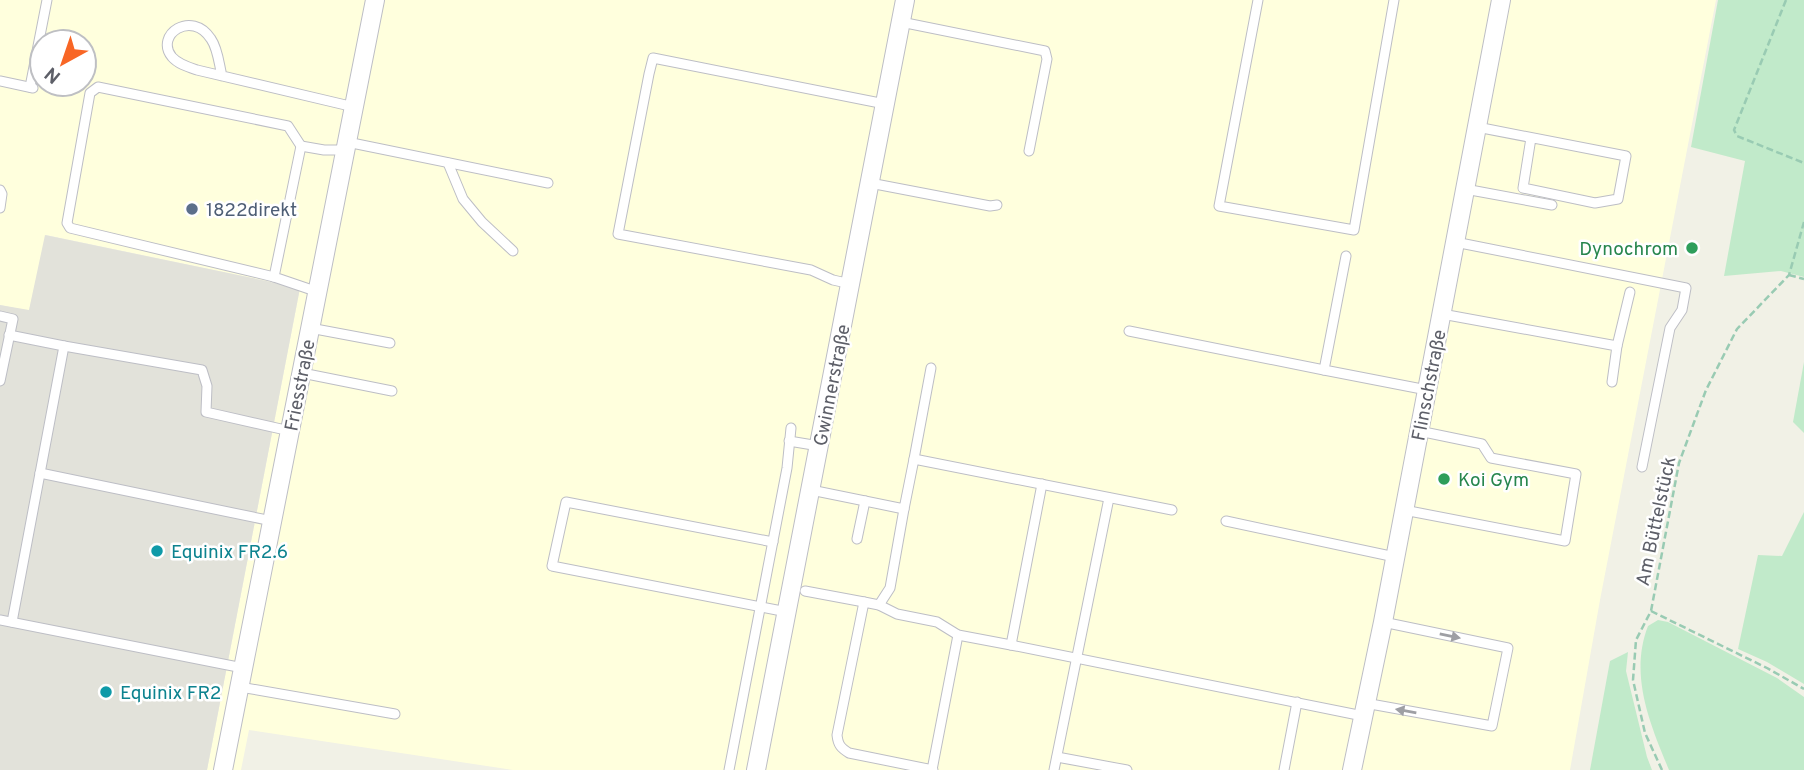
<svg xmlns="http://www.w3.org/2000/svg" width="1804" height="770" font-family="Overpass,sans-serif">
	<rect width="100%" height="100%" fill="#f1f1e6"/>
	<path fill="#ffd" fill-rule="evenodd" d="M0,0H1716L1600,600L1570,770H513L249,730L241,770H207L300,288L46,235L29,311L0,305ZM42,42H84V84H42Z"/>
	<path fill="#e2e2da" d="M45,235L300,288L207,770H0V305L29,310Z"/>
	<g fill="#c1eaca">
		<path d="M1718,0H1804V277L1781,271L1724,276L1745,161L1691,147Z"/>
		<path d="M1804,362V433L1793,422Z"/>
		<path d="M1804,512V684L1767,662L1738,649L1758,555L1782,556Z"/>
		<path d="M1658,620L1668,622L1777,678L1804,697V770H1669C1650,724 1629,675 1648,626Z"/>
		<path d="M1628,652L1626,671L1647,757L1652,770H1590L1610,661Z"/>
	</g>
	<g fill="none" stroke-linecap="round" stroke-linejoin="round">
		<defs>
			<g id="lane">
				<path d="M1258,0L1219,206L1354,230L1394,0"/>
				<path d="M901,22L1045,51L1047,59L1029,151"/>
				<path d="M222,76C219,64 218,49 211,39C192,9 154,35 172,57C178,64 188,67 197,70L354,107"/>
				<path d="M0,81L33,88"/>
				<path d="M30,87L47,0"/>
				<path d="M1477,127L1626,156L1618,199L1595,203L1523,188L1531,138"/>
				<path d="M347,142L548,183"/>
				<path d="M448,163L463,199L482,222L513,251"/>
				<path d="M870,183L990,206L997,205"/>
				<path d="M1465,189L1552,205"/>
				<path d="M0,190L2,194L0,208"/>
				<path d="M1455,242L1686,288L1682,310L1670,328L1642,467"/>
				<path d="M1346,256L1324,370L1427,390"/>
				<path d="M274,277L70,228L67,223L90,93L98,87L288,126L301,146"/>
				<path d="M851,284L833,280L811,270L618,234L649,74L653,58L885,104"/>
				<path d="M318,292L274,277L301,146L324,150H345"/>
				<path d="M1442,314L1617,346L1612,382"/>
				<path d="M0,316L13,319L0,381"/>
				<path d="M310,328L390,343"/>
				<path d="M1129,331L1324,370"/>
				<path d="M9,335L64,346L12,622"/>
				<path d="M64,346L202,370L207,386L206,412L290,431"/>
				<path d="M1617,346L1630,292"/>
				<path d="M302,373L392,391"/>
				<path d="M789,441L819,446"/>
				<path d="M914,459L931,368"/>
				<path d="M40,473L272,521"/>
				<path d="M811,490L904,509L914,459L1172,510"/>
				<path d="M1404,510L1565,541L1576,474L1491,458L1482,444L1419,431"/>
				<path d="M1226,521L1395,557"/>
				<path d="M857,539L865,501"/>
				<path d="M773,542L566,502L552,566L787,612"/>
				<path d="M805,591L864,602"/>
				<path d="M879,605L890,588L904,509"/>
				<path d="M0,620L243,668"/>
				<path d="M1011,645L1363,716"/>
				<path d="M240,687L395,714"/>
				<path d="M1365,703L1492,726L1508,648L1383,622"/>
				<path d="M1057,757L1127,770"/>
				<path d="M729,770L787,468L791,428"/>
				<path d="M932,770L958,635"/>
				<path d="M933,770L849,753C841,748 838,745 837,735L864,602L879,605L897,614L937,622L958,635L1011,645L1042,484"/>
				<path d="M1054,770L1109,498"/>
				<path d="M1284,770L1297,702"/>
			</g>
			<g id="street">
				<path d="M223,770L375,0"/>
				<path d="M756,770L905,0"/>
				<path d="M1352,770L1383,622L1501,0"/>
			</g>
		</defs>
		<use href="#lane" stroke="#bdbec5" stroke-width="11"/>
		<use href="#street" stroke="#bdbec5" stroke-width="20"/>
		<g stroke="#99cbb3" stroke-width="2.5" stroke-dasharray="7 3.5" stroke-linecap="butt">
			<path d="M1786,0L1734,130L1737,136L1804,163"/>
			<path d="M1789,275L1804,279"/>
			<path d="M1651,611L1767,668L1804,689"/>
			<path d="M1662,770L1645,733L1633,680L1636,640L1651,611L1679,463L1706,390L1737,329L1789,275L1804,222"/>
		</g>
		<use href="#lane" stroke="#fff" stroke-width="9"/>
		<use href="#street" stroke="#fff" stroke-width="18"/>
	</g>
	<defs><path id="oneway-solid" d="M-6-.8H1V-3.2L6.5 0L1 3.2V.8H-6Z" transform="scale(1.75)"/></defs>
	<g fill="#9e9fa4">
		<use href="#oneway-solid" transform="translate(1450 636) rotate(12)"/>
		<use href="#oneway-solid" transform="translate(1406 711) rotate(-170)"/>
	</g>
	<circle fill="#5c6f8a" stroke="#fff" stroke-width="2.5" cx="192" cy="209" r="7"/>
	<g fill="#2e9e5b" stroke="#fff" stroke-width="2.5">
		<circle cx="1692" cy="248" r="7"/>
		<circle cx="1444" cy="479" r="7"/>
	</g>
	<g fill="#0f9aa8" stroke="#fff" stroke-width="2.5">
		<circle cx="157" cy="551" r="7"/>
		<circle cx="106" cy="692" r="7"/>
	</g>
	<g text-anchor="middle" stroke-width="5" stroke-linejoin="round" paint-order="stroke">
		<g font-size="19" fill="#4e5e75" stroke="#fff" text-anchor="start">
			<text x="206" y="216">1822direkt</text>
		</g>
		<g font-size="19" fill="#27864d" stroke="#fff" text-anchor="end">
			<text x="1678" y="255">Dynochrom</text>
			<text x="1458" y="486" text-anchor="start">Koi Gym</text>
		</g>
		<g font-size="19" fill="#5d5f68" stroke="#fff">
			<text transform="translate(299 385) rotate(-79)" y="7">Friesstraße</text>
			<text transform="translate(831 385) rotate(-79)" y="7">Gwinnerstraße</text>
			<text transform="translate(1428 385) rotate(-79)" y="7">Flinschstraße</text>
			<text transform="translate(1655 521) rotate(-78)" y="7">Am Büttelstück</text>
		</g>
		<g font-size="19" fill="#0d838f" stroke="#fff" text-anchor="start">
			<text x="171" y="558">Equinix FR2.6</text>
			<text x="120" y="699">Equinix FR2</text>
		</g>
	</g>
	<g transform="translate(63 63) rotate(220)"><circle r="33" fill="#ffffff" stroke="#bebfc3" stroke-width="2"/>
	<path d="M0-5L12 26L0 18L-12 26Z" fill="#f86625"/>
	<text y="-10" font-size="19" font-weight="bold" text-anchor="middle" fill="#5d5f68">N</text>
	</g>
</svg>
